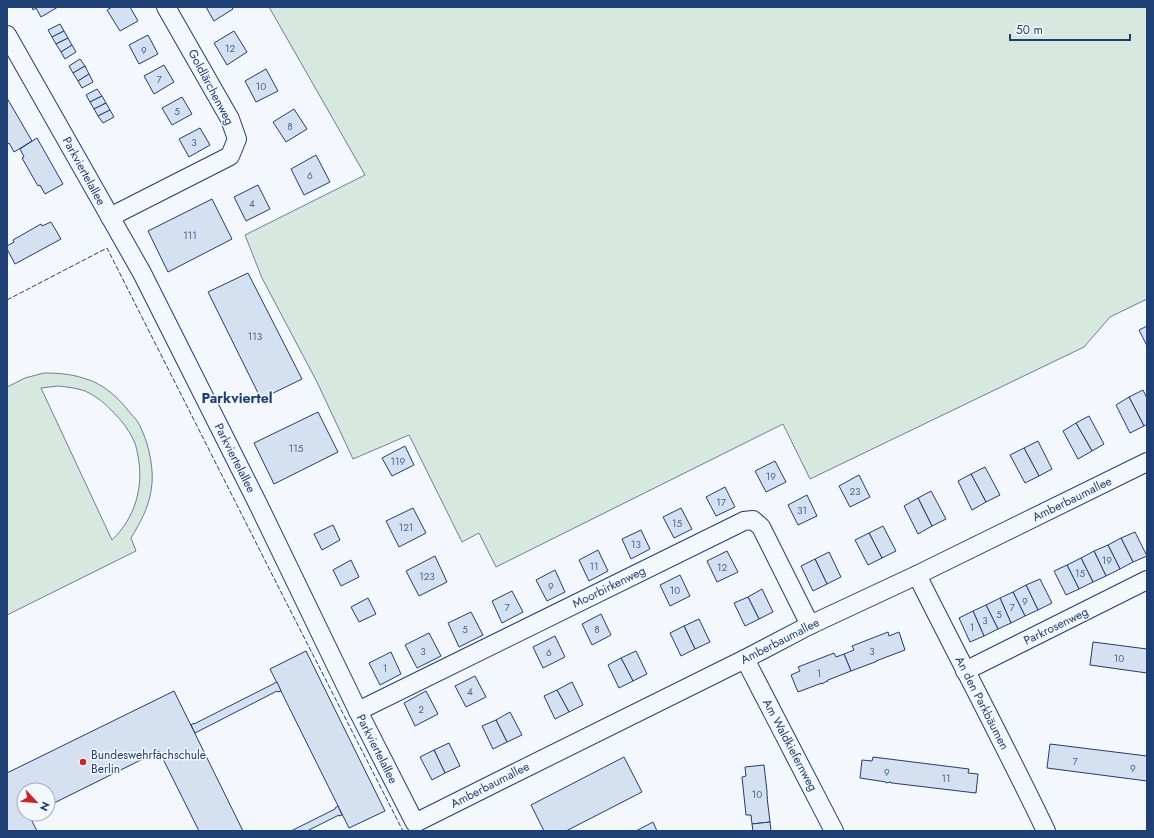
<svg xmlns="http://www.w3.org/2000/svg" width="1154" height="838" font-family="Jost,sans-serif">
	<rect width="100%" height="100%" fill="#f4f7fb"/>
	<g fill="#d7e8df" stroke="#687fa3" fill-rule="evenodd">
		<path d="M269,7H1147V299L1110,317L1084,347L810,479L783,424L496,567L479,533L462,542L409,435L353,459L317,382L262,278L245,235L365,175Z"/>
		<path d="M44,373C57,373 71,374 83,378C103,383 119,398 131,414C134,417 138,421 140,426C149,444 155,471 151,491C148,509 140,523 131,538L136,551L7,615V387L25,378ZM58,386C67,387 77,388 85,391C96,396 106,404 114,413C122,421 129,430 134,441C136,445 137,451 138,456C144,487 135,518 112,540L41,388Z"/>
	</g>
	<g fill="#d5e0f0" stroke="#1d3f73">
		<path d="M32,7H58L41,17L36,8L33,10Z"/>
		<path d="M112,7H130L138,21L120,31L107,10Z"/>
		<path d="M206,7H232L233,9L214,21Z"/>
		<path d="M60,24L64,31L52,37L48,30Z"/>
		<path d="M64,31L68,38L56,44L52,37Z"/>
		<path d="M234,31L247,52L227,65L214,43Z"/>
		<path d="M148,35L158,54L139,64L129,45Z"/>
		<path d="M68,38L72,45L61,52L56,44Z"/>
		<path d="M72,45L76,52L65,59L61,52Z"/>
		<path d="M80,59L85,66L73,73L69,66Z"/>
		<path d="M164,65L174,82L154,94L144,76Z"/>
		<path d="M85,66L89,74L78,81L73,73Z"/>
		<path d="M266,69L278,91L256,102L245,81Z"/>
		<path d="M89,74L93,82L82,88L78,81Z"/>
		<path d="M97,89L102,96L90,102L86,95Z"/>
		<path d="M102,96L106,103L94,109L90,102Z"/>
		<path d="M182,97L192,114L172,125L162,108Z"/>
		<path d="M7,98L32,141L14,152L9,143L7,144Z"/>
		<path d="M106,103L110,110L98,116L94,109Z"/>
		<path d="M294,109L307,129L286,142L273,122Z"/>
		<path d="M110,110L114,117L103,123L98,116Z"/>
		<path d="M200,128L210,145L189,157L179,139Z"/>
		<path d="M37,138L63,184L45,194L40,185L38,186L22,158L24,157L20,149Z"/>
		<path d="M316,155L330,182L304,195L291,169Z"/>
		<path d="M258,185L270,209L246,221L234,197Z"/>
		<path d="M212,199L232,239L168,272L148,231Z"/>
		<path d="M51,222L61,239L15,264L7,249V246L14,242L13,240L41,224L42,226Z"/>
		<path d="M248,273L302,379L261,399L208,292Z"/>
		<path d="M1147,326V346L1139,330Z"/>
		<path d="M1143,390L1147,398V424L1144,426L1129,397Z"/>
		<path d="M1129,397L1144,426L1130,433L1116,405Z"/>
		<path d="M318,412L338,452L274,484L254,443Z"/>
		<path d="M1089,416L1104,444L1092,451L1076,423Z"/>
		<path d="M1076,423L1092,451L1078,459L1063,431Z"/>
		<path d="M1038,441L1052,469L1039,476L1024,448Z"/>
		<path d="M405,446L414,465L392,476L382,458Z"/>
		<path d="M1024,448L1039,476L1025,483L1010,455Z"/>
		<path d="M775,461L786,482L766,492L755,471Z"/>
		<path d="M985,467L1000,495L986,502L971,474Z"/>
		<path d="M971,474L986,502L972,510L958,481Z"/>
		<path d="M859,475L870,497L850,507L839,486Z"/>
		<path d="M725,487L735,507L716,516L706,497Z"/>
		<path d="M931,491L946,519L932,526L918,498Z"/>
		<path d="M807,495L817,516L798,525L788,505Z"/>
		<path d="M918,498L932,526L918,534L904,506Z"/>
		<path d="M413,508L426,533L399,547L386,521Z"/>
		<path d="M681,508L692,529L674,538L663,517Z"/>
		<path d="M333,525L340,540L322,550L314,534Z"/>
		<path d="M883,526L896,551L882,558L869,533Z"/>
		<path d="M641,530L650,549L631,559L622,539Z"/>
		<path d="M1135,532L1147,556L1133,562L1121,538Z"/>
		<path d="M869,533L882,558L868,565L855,540Z"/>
		<path d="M1121,538L1133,562L1120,569L1108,545Z"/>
		<path d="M1108,545L1120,569L1106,576L1094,551Z"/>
		<path d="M598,550L608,571L589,581L579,560Z"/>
		<path d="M727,551L738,572L717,582L707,561Z"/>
		<path d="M1094,551L1106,576L1093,582L1081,558Z"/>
		<path d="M829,552L841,577L827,584L815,559Z"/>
		<path d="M435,556L447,582L419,596L406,571Z"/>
		<path d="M1081,558L1093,582L1079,589L1067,565Z"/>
		<path d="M815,559L827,584L813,591L801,566Z"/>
		<path d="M351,560L359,577L341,586L333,570Z"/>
		<path d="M1067,565L1079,589L1066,595L1054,571Z"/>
		<path d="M555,570L565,592L547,601L536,580Z"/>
		<path d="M680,575L690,596L670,606L660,585Z"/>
		<path d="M1040,579L1052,603L1038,610L1026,585Z"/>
		<path d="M1026,585L1038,610L1025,616L1013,592Z"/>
		<path d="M762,589L773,612L759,619L748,597Z"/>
		<path d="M512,591L523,612L502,623L492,601Z"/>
		<path d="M1013,592L1025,616L1011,623L1000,598Z"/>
		<path d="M748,597L759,619L745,626L734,603Z"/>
		<path d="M368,598L376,614L359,622L351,607Z"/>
		<path d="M1000,598L1011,623L998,629L986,605Z"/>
		<path d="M986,605L998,629L984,636L973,611Z"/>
		<path d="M973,611L984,636L970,642L959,618Z"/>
		<path d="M471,612L483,635L459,647L448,623Z"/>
		<path d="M601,614L611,635L592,645L582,624Z"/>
		<path d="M699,619L710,642L695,649L684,626Z"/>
		<path d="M684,626L695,649L681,656L670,633Z"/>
		<path d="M888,632L889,636L899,632L905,650L876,661V662H875L851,671L844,654L854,650L852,646Z"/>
		<path d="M429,633L441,656L417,668L405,645Z"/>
		<path d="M555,636L565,657L543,668L533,647Z"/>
		<path d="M1093,642L1147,649V673L1090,665Z"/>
		<path d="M306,651L385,811L349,828L270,669Z"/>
		<path d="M636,651L647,674L633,681L621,658Z"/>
		<path d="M391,652L401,674L380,685L369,663Z"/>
		<path d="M834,653L836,657L844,654L851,671L828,680L827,682V681L822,684V683L798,692L791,675L800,671L798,667Z"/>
		<path d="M621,658L633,681L619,688L608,665Z"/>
		<path d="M475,676L486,697L466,707L455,686Z"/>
		<path d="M277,682L281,691L278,692L277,691L195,733L191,725L194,723V724Z"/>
		<path d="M572,682L583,705L569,712L557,690Z"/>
		<path d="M557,690L569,712L555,719L544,696Z"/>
		<path d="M174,691L243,831H199L159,751L48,806V790H24V814H31L29,815L37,831H7V773Z"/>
		<path d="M426,691L438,714L415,726L404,703Z"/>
		<path d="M510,712L522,735L507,742L496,720Z"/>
		<path d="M496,720L507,742L493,749L482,726Z"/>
		<path d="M449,743L460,766L445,773L434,750Z"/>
		<path d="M1050,744L1147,756V781L1047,768Z"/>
		<path d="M434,750L445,773L432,780L420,757Z"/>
		<path d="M624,757L642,792L566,831H544L531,805Z"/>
		<path d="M873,757L969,769L968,773L978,774L976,793L892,783H891V782L886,783V782L860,778L862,760L872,761Z"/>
		<path d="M764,765L767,791V796L768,797H767L770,822L752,824L751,815H746L742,777L746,776L745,767Z"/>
		<path d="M338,806L342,815L339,816V815L307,831H291L335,809V808Z"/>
		<path d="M653,822L657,831H636Z"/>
		<path d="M770,822L771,831H753L752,824Z"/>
	</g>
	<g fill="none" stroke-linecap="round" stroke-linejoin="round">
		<defs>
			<g id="minor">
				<path d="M7,35L142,273L258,504L358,711L415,823L501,780L745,659L810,625L917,575L1147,462"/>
				<path d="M110,217L230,156L237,139L230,119L166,7"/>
				<path d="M917,575C960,661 1005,745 1046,831"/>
				<path d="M745,659L834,831"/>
				<path d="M965,671L1147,580"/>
				<path d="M358,711L744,521L753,520L761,527L810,625"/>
			</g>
		</defs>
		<use href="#minor" stroke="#1d3f73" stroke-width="20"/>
		<use href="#minor" stroke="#f4f7fb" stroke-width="18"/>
		<path stroke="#1d3f73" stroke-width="1" stroke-dasharray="5 2" stroke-linecap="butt" d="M7,300L107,248L286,602L403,831"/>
	</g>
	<circle fill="#c62828" stroke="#f4f7fb" stroke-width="1.5" cx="83" cy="762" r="4"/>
	<g text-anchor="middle" stroke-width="3" stroke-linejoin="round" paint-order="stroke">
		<g font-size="10" fill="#4b6792">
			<text x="230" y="52">12</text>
			<text x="144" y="54">9</text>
			<text x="159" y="83">7</text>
			<text x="261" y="90">10</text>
			<text x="177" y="115">5</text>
			<text x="290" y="130">8</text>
			<text x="194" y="146">3</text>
			<text x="310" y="179">6</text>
			<text x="252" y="207">4</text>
			<text x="190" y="239">111</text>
			<text x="255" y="340">113</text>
			<text x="296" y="452">115</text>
			<text x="398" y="465">119</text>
			<text x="771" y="480">19</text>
			<text x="855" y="495">23</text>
			<text x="721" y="506">17</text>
			<text x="802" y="514">31</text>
			<text x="677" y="527">15</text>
			<text x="406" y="531">121</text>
			<text x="636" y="548">13</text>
			<text x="1107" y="564">19</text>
			<text x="594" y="570">11</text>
			<text x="722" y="571">12</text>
			<text x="1080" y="577">15</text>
			<text x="427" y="580">123</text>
			<text x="551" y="590">9</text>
			<text x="675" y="594">10</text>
			<text x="1025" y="605">9</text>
			<text x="507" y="611">7</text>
			<text x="1012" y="611">7</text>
			<text x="999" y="618">5</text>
			<text x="985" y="624">3</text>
			<text x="972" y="631">1</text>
			<text x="465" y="633">5</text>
			<text x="597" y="633">8</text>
			<text x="423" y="655">3</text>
			<text x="872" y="655">3</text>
			<text x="549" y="656">6</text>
			<text x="1119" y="662">10</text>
			<text x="385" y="672">1</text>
			<text x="819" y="677">1</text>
			<text x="470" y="695">4</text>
			<text x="421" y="713">2</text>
			<text x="1075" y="765">7</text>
			<text x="1133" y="772">9</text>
			<text x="887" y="776">9</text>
			<text x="946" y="782">11</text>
			<text x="757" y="798">10</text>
		</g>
		<g font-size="12" fill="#1d3f73" stroke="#f4f7fb">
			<text transform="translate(211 87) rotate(62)" y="4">Goldlärchenweg</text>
			<text transform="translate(84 171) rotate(61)" y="4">Parkviertelallee</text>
			<text transform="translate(235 458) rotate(63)" y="4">Parkviertelallee</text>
			<text transform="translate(1072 499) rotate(-26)" y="4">Amberbaumallee</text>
			<text transform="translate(609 587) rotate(-26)" y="4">Moorbirkenweg</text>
			<text transform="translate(1056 626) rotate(-26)" y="4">Parkrosenweg</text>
			<text transform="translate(780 641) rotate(-27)" y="4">Amberbaumallee</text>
			<text transform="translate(982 703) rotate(63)" y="4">An den Parkbäumen</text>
			<text transform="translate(790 745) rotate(62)" y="4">Am Waldkiefernweg</text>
			<text transform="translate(377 749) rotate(63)" y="4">Parkviertelallee</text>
			<text transform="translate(490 785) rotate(-27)" y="4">Amberbaumallee</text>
		</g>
		<g font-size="12" fill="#1d3f73" stroke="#f4f7fb" text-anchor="start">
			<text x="91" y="759">Bundeswehrfachschule<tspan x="91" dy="14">Berlin</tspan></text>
		</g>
		<g font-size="14" font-weight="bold" fill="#1d3f73" stroke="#f4f7fb">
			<text x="237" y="403">Parkviertel</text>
		</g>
	</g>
	<rect width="1154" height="838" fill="none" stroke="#1d3f73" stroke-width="16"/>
	<g transform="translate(36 802) rotate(116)"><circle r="19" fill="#f4f7fb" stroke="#9eadc5"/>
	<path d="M0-3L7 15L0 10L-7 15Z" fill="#c62828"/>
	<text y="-6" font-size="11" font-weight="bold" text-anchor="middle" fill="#1d3f73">N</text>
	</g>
	<path d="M1010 34v6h120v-6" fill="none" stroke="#1d3f73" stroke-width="2"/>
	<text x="1016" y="34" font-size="12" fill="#1d3f73" stroke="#f4f7fb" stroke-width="3" paint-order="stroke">50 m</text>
</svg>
